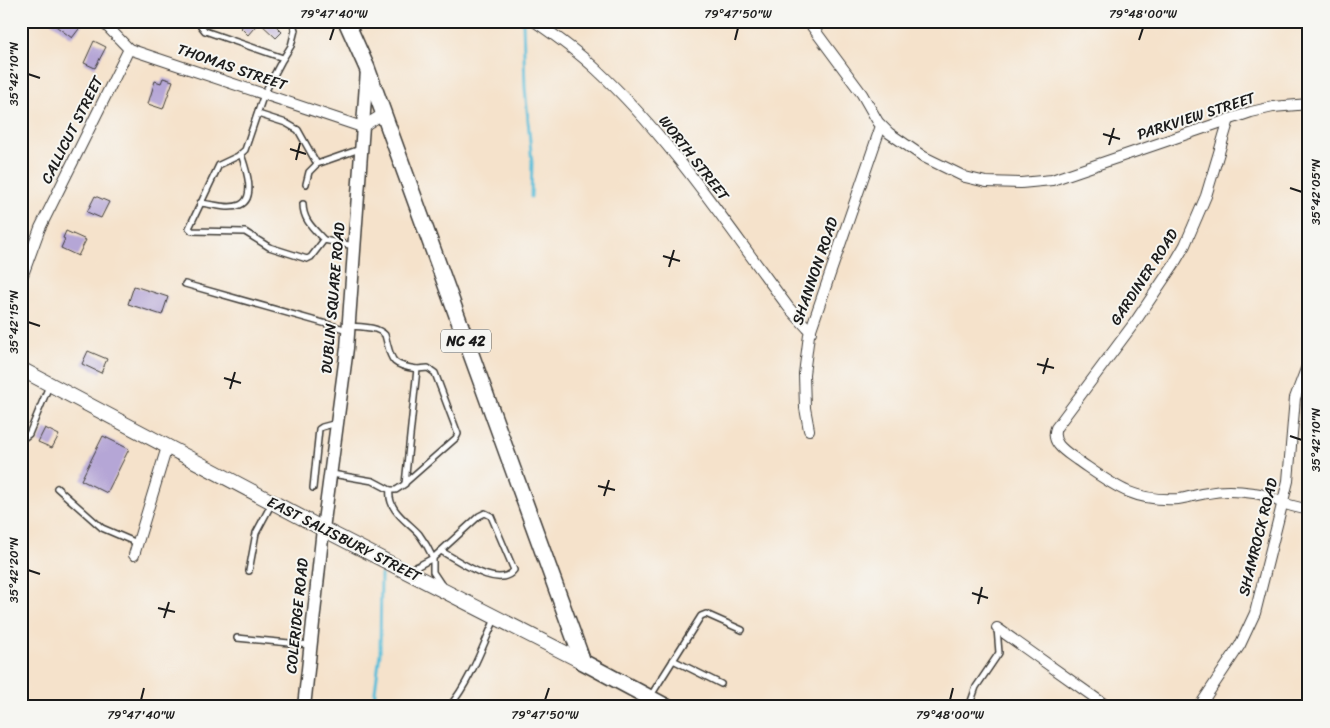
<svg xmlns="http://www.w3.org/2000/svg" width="1330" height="728" font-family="Sriracha,sans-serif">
	<rect width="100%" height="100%" fill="#f6f6f2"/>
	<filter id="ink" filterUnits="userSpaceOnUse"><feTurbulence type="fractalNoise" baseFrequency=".02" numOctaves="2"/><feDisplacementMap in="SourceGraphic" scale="10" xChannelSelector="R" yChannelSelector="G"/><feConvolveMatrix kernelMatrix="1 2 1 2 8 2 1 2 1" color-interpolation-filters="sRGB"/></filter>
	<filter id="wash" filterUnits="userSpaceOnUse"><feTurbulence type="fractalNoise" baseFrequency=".0096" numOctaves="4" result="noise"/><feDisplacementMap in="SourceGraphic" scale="20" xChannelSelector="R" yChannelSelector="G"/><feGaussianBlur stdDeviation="1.12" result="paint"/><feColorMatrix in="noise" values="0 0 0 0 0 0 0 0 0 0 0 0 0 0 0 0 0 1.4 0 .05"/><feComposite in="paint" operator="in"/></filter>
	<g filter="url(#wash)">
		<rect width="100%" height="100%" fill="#f5e2cb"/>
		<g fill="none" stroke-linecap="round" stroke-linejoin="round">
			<g stroke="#5abed9" stroke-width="3">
				<path d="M523,21L525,87L532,163L531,197"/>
				<path d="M373,707L380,653L381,575"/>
			</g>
		</g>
		<g id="blocks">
			<g fill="#b5a6d6">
				<path d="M49,21H77L82,25L72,38Z"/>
				<path d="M247,21H271L282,32L276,38L259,22L248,35L241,28Z"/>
				<path d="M94,41L106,47L95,68L84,63Z"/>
				<path d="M163,78L173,81L163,109L148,104L155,81L161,83Z"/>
				<path d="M95,196L109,202L101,218L87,212Z"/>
				<path d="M66,231L86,240L78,256L61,248L65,239L63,238Z"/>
				<path d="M134,286L168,297L162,315L128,304Z"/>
				<path d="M88,351L107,359L101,373L82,364Z"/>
				<path d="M45,428L59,435L52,448L38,442Z"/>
				<path d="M103,436L129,449L107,493L81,480Z"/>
			</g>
		</g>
	</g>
	<g filter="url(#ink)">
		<use href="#blocks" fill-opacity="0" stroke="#3d3a36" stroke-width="1"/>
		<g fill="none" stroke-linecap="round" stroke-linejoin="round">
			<defs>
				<g id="service">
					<path d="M197,21L205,31L283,58"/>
					<path d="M292,21L295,30L291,46L281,62L264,94L245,150L238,156L219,165L189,228L192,231L245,232L269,247L307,259L311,257L324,240L354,246"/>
					<path d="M258,114L286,123L298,130L317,164L360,149"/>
					<path d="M306,184L309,172L317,164"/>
					<path d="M200,203C212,204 229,210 240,205C257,198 245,166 241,154"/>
					<path d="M303,204C303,220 313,228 324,240"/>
					<path d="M185,284L348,330"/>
					<path d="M21,440L29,434L49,386"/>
					<path d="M332,474L373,481L390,490H396L405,484L417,369C389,365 392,360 385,335C377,326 360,327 349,326"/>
					<path d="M405,483L456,438L458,434L435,373L428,368L417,369"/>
					<path d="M57,488L102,528L137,543"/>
					<path d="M313,488L319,429L322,427L337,423"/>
					<path d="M390,490C387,510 407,521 419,534C425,542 429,549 433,558L479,516L485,513L491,516L514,570C499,591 458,560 441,551"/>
					<path d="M407,569L418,566L433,558V572L441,584"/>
					<path d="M249,571L256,533L272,503"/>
					<path d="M237,638L310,645"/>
					<path d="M673,660L721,684"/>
					<path d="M650,697L701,616L706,614L742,630"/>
					<path d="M449,707C470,682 482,648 495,619"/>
					<path d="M969,707L976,687L999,653L997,628"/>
				</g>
				<g id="minor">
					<path d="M102,21L129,49L362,127L383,114"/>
					<path d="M534,21C556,36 578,52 597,70C672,140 728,227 789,308L811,332"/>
					<path d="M808,21L862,94L878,122L889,133L924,157L965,177L986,182L1021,183L1052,180L1251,112L1273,107L1309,104"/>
					<path d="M1229,119L1206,196L1185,245L1174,264L1135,322L1056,428C1050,443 1066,452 1077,460C1112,484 1132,502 1178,499C1188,498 1198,494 1208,493C1222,490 1240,491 1254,493C1265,494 1273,499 1283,503C1291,506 1300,508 1309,510"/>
					<path d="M21,280L40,228L129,49"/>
					<path d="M809,430L805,408L804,374L809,335L881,126"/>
					<path d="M134,555L167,447"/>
					<path d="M997,628L1108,707"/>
					<path d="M1199,707L1240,645L1255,613L1288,481L1295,398L1309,361"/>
				</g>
				<path id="tertiary" d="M304,707L323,529L347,348L367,70"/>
				<path id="secondary" d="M21,369L323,529L583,662"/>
				<path id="primary" d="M346,21L367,68L583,662L667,707"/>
			</defs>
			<use href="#service" stroke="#3d3a36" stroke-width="8"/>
			<use href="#minor" stroke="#3d3a36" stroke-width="12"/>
			<use href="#tertiary" stroke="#3d3a36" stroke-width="15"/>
			<use href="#secondary" stroke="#3d3a36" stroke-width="16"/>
			<use href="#primary" stroke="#3d3a36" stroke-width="18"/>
			<use href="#service" stroke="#fff" stroke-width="5"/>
			<use href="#minor" stroke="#fff" stroke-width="10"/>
			<use href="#tertiary" stroke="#fff" stroke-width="12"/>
			<use href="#secondary" stroke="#fff" stroke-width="14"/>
			<use href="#primary" stroke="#fff" stroke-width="15"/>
		</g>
	</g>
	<path fill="none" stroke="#1c1c1c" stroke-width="2" d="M330,40L334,28M735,40L738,28M1139,40L1143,28M28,74L40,78M1103,134L1120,139M1109,145L1114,128M290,149L306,154M296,160L300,143M1290,188L1302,192M663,256L680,261M669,267L674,250M28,322L40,326M1037,364L1054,368M1043,374L1048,358M224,378L241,383M230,389L235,372M1290,436L1302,440M598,486L615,490M604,496L609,480M28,570L40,574M972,593L988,598M978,604L982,587M158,608L175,612M164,618L169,602M141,700L144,688M545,700L549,688M950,700L953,688"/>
	<g text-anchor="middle" stroke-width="4" stroke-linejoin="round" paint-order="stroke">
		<rect fill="#f6f6f2" stroke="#5d5d5c" stroke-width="1" x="441" y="329.5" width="50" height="23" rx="4"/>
		<g font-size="14" font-weight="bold" fill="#1c1c1c">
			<text x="466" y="346">NC 42</text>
		</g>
		<g font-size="15" fill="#1c1c1c" stroke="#f6f6f2">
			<text transform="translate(232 67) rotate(19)" y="5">THOMAS STREET</text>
			<text transform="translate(1196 116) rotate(-18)" y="5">PARKVIEW STREET</text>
			<text transform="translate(72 130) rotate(-63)" y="5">CALLICUT STREET</text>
			<text transform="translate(694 158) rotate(52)" y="5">WORTH STREET</text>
			<text transform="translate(815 271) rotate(-71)" y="5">SHANNON ROAD</text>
			<text transform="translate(1144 277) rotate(-57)" y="5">GARDINER ROAD</text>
			<text transform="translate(333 298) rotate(-85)" y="5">DUBLIN SQUARE ROAD</text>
			<text transform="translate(1258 537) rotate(-76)" y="5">SHAMROCK ROAD</text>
			<text transform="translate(344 539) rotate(27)" y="5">EAST SALISBURY STREET</text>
			<text transform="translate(297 616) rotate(-84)" y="5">COLERIDGE ROAD</text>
		</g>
	</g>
	<rect width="1330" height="728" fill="none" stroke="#f6f6f2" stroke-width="55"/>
	<rect x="28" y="28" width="1274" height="672" fill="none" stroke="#1c1c1c" stroke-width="2"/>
	<g font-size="12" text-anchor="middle" fill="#1c1c1c">
		<text x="334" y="18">79°47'40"W</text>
		<text x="738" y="18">79°47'50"W</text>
		<text x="1143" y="18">79°48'00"W</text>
		<text transform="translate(14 74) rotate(-90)" y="4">35°42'10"N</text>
		<text transform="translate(1316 192) rotate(-90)" y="4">35°42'05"N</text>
		<text transform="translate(14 322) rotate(-90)" y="4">35°42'15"N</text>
		<text transform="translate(1316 440) rotate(-90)" y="4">35°42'10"N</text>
		<text transform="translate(14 570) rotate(-90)" y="4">35°42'20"N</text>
		<text x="141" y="719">79°47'40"W</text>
		<text x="545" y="719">79°47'50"W</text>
		<text x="950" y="719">79°48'00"W</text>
	</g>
</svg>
